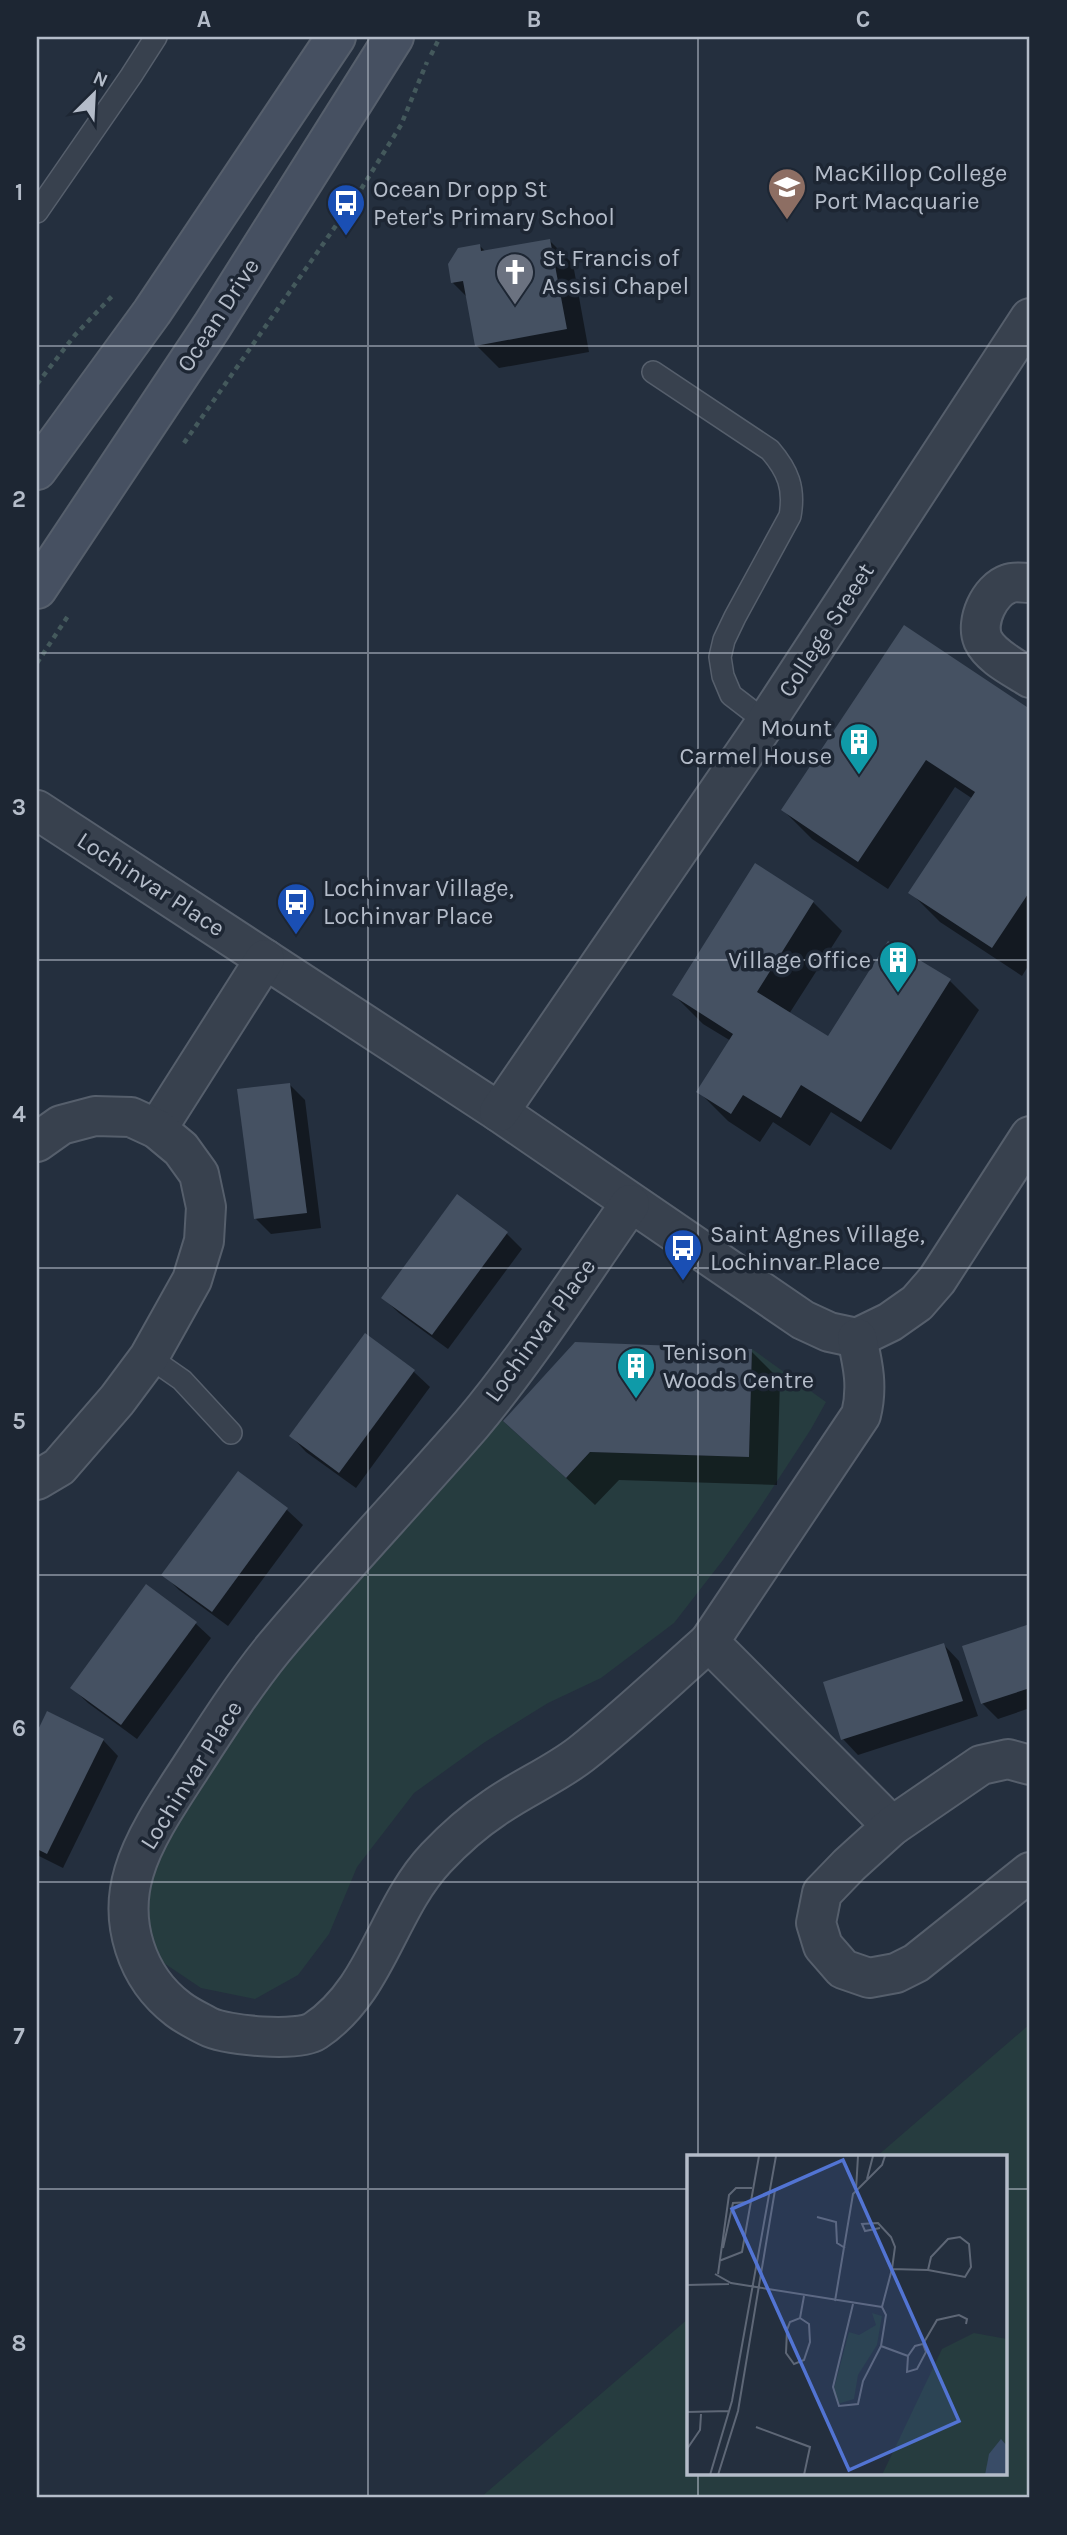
<svg xmlns="http://www.w3.org/2000/svg" width="1067" height="2535" font-family="Karla,sans-serif">
	<rect width="100%" height="100%" fill="#242f3e"/>
	<g fill="#263c3f">
		<path d="M752,1349L826,1402L811,1429L757,1512L723,1560L674,1623L601,1678L548,1703L485,1742L414,1793L357,1867L329,1934L298,1975L255,1999L201,1988L152,1955L133,1904L186,1771L495,1414L566,1478L590,1452L749,1457Z"/>
		<path d="M1030,2024V2498H480L689,2318V2474H1006V2157H876Z"/>
	</g>
	<g fill="#0007">
		<path d="M550,241L573,264L589,352L499,368L477,346L468,298L453,283L480,246L486,252Z"/>
		<path d="M904,628L1030,711V963L1022,976L940,922L911,893L973,799L955,787L888,889L812,839L783,810Z"/>
		<path d="M813,902L842,931L789,1014L829,1039L950,981L979,1010L891,1150L831,1112L810,1146L773,1122L760,1142L728,1121L699,1092L731,1041L703,1024L674,995Z"/>
		<path d="M290,1085L305,1100L321,1228L271,1234L255,1218Z"/>
		<path d="M506,1233L522,1249L448,1349L399,1313L383,1298Z"/>
		<path d="M365,1336L414,1372L430,1387L356,1488L306,1452L291,1436Z"/>
		<path d="M751,1351L780,1380L777,1485L619,1480L595,1505L505,1421Z"/>
		<path d="M238,1474L287,1510L303,1525L228,1626L179,1590L164,1575Z"/>
		<path d="M195,1623L211,1638L137,1739L88,1703L72,1688Z"/>
		<path d="M1030,1626V1708L998,1719L982,1703L964,1647Z"/>
		<path d="M944,1645L959,1661L978,1716L858,1755L843,1739Z"/>
		<path d="M48,1713L103,1740L118,1756L63,1868L37,1855V1736Z"/>
	</g>
	<g fill="#455162">
		<path d="M550,239L567,329L475,346L463,281L451,283L448,264L458,248L480,244L481,251Z"/>
		<path d="M904,625L1030,709V891L992,948L908,893L975,792L926,760L858,862L781,810Z"/>
		<path d="M755,863L814,901L757,992L828,1036L888,941L951,979L861,1122L801,1085L781,1118L743,1095L731,1114L696,1092L733,1034L672,995Z"/>
		<path d="M290,1083L307,1213L254,1219L237,1089Z"/>
		<path d="M457,1194L508,1232L432,1335L381,1298Z"/>
		<path d="M365,1333L415,1370L339,1473L289,1436Z"/>
		<path d="M575,1342L752,1349L749,1457L590,1452L566,1478L503,1421Z"/>
		<path d="M238,1471L288,1508L212,1612L161,1575Z"/>
		<path d="M146,1584L197,1622L121,1725L70,1688Z"/>
		<path d="M1030,1624V1688L981,1704L962,1646Z"/>
		<path d="M944,1643L963,1701L841,1740L823,1682Z"/>
		<path d="M47,1711L104,1739L47,1854L37,1849V1732Z"/>
	</g>
	<g fill="none" stroke-linecap="round" stroke-linejoin="round">
		<defs>
			<g id="service">
				<path d="M37,212L131,76L156,37"/>
				<path d="M653,372L770,450C788,471 795,488 790,516L735,617L724,640L720,657L723,676L731,695L766,722"/>
				<path d="M149,1357L182,1380L231,1433"/>
			</g>
			<g id="minor">
				<path d="M1030,583C1023,583 1015,581 1008,584C990,590 975,621 983,640C991,657 1015,668 1030,678"/>
				<path d="M37,810L499,1112L803,1320L829,1332L857,1338L890,1322L917,1303L937,1280L1030,1136"/>
				<path d="M499,1112L766,722L1030,318"/>
				<path d="M157,1129L265,959"/>
				<path d="M37,1142L61,1125L95,1116L131,1117L157,1129L181,1149L199,1174L206,1207L204,1241L192,1280L149,1357L117,1400L59,1467L37,1480"/>
				<path d="M630,1204C578,1278 529,1356 471,1425C406,1500 337,1572 273,1649C243,1686 217,1727 191,1767C171,1798 144,1837 134,1872C119,1922 136,1977 178,2009C187,2016 198,2021 207,2026C226,2036 299,2042 315,2031C377,1990 387,1910 436,1858C453,1840 473,1822 494,1808C522,1788 554,1775 581,1754C625,1719 667,1679 709,1642"/>
				<path d="M857,1338C863,1365 868,1387 861,1415L709,1642L892,1826"/>
				<path d="M1030,1765L1008,1759L981,1765L892,1826L849,1865L822,1893L816,1923L823,1946L843,1969L869,1978L896,1973L916,1963L1030,1872"/>
			</g>
			<g id="secondary">
				<path d="M37,470L152,312L336,37"/>
				<path d="M37,589L212,326L394,37"/>
			</g>
		</defs>
		<use href="#service" stroke="#565f6c" stroke-width="24"/>
		<use href="#minor" stroke="#565f6c" stroke-width="42"/>
		<use href="#secondary" stroke="#565f6c" stroke-width="42"/>
		<g stroke="#44595c" stroke-width="4.5" stroke-dasharray="5 5" stroke-linecap="butt">
			<path d="M431,55L440,37"/>
			<path d="M37,384L75,335L115,293"/>
			<path d="M184,443L358,194L401,125L427,62"/>
			<path d="M37,663L68,616"/>
		</g>
		<use href="#service" stroke="#38414e" stroke-width="21"/>
		<use href="#minor" stroke="#38414e" stroke-width="38"/>
		<use href="#secondary" stroke="#465061" stroke-width="38"/>
	</g>
	<path fill="none" stroke="#b4bcc9" stroke-width="2" stroke-opacity="0.55" d="M368,37V2498M698,37V2157M37,346H1030M37,653H1030M37,960H1030M37,1268H1030M37,1575H1030M37,1882H1030M37,2189H689M1006,2189H1030M698,2474V2498"/>
	<defs>
		<symbol id="school-pin" viewBox="-11 -11 22 30"><path d="M0 17L-7.5 6A9.5 9.5 0 1 1 7.5 6Z" fill="#8d6e63" stroke="#1d2633"/><path d="M0-5L7-2L0 1L-7-2ZM-4 1L0 2.5L4 1V4Q0 6-4 4Z" fill="#fff"/></symbol>
		<symbol id="bus-pin" viewBox="-11 -11 22 30"><path d="M0 17L-7.5 6A9.5 9.5 0 1 1 7.5 6Z" fill="#1a4fb4" stroke="#1d2633"/><path d="M-5-6H5V4H4V6H2V4H-2V6H-4V4H-5ZM-3.5-4V0h7V-4ZM-3.5 1.2v1.5H-2V1.2ZM2 1.2v1.5H3.5V1.2Z" fill="#fff"/></symbol>
		<symbol id="church-pin" viewBox="-11 -11 22 30"><path d="M0 17L-7.5 6A9.5 9.5 0 1 1 7.5 6Z" fill="#6b7280" stroke="#1d2633"/><path d="M-1.2-6h2.4v3.5h3.3v2.4h-3.3V6h-2.4V-.1h-3.3v-2.4h3.3Z" fill="#fff"/></symbol>
		<symbol id="building-pin" viewBox="-11 -11 22 30"><path d="M0 17L-7.5 6A9.5 9.5 0 1 1 7.5 6Z" fill="#0f9aa8" stroke="#1d2633"/><path d="M-4-6H4V6H1V3H-1V6H-4ZM-2.5-4.3h1.7v1.8h-1.7ZM.8-4.3h1.7v1.8H.8ZM-2.5-1h1.7V.8h-1.7ZM.8-1h1.7V.8H.8Z" fill="#fff"/></symbol>
	</defs>
	<g fill-rule="evenodd">
		<use href="#school-pin" x="765" y="165" width="44" height="60"/>
		<use href="#bus-pin" x="324" y="181" width="44" height="60"/>
		<use href="#church-pin" x="493" y="250" width="44" height="60"/>
		<use href="#building-pin" x="837" y="720" width="44" height="60"/>
		<use href="#bus-pin" x="274" y="880" width="44" height="60"/>
		<use href="#building-pin" x="876" y="938" width="44" height="60"/>
		<use href="#bus-pin" x="661" y="1226" width="44" height="60"/>
		<use href="#building-pin" x="614" y="1344" width="44" height="60"/>
	</g>
	<g text-anchor="middle" stroke-width="7" stroke-linejoin="round" paint-order="stroke">
		<g font-size="24" fill="#b4bcc9" stroke="#1d2633" text-anchor="start">
			<text x="814" y="181">MacKillop College<tspan x="814" dy="28">Port Macquarie</tspan></text>
			<text x="373" y="197">Ocean Dr opp St<tspan x="373" dy="28">Peter's Primary School</tspan></text>
			<text x="542" y="266">St Francis of<tspan x="542" dy="28">Assisi Chapel</tspan></text>
			<text x="832" y="736" text-anchor="end">Mount<tspan x="832" dy="28">Carmel House</tspan></text>
			<text x="323" y="896">Lochinvar Village,<tspan x="323" dy="28">Lochinvar Place</tspan></text>
			<text x="871" y="968" text-anchor="end">Village Office</text>
			<text x="710" y="1242">Saint Agnes Village,<tspan x="710" dy="28">Lochinvar Place</tspan></text>
			<text x="663" y="1360">Tenison<tspan x="663" dy="28">Woods Centre</tspan></text>
		</g>
		<g font-size="24" fill="#b4bcc9" stroke="#1d2633">
			<text transform="translate(218 315) rotate(-57)" y="8">Ocean Drive</text>
			<text transform="translate(826 630) rotate(-57)" y="8">College Sreeet</text>
			<text transform="translate(151 884) rotate(33)" y="8">Lochinvar Place</text>
			<text transform="translate(540 1330) rotate(-54)" y="8">Lochinvar Place</text>
			<text transform="translate(191 1775) rotate(-58)" y="8">Lochinvar Place</text>
		</g>
	</g>
	<g transform="translate(687 2155)">
		<rect width="320" height="320" fill="#242f3e"/>
		<path d="M185,158L195,161L190,190L171,220L167,244L151,249L146,237L162,177L172,180L189,170ZM287,178L320,184V320H195L255,194Z" fill="#263c3f"/>
		<path d="M314,284L320,291V320H298L302,299Z" fill="#394c67"/>
		<path fill="none" stroke="#5e6776" stroke-width="2" d="M180,24L186,1M169,35L171,1M130,62L149,67L150,88L158,93M193,73L178,76L175,69L191,68L204,82L208,92L205,114M36,93L46,48L64,47M32,106L55,97L72,1M28,119L44,128L195,152M31,119L42,40L49,33H65M0,130L42,129M148,146L166,39L195,10L198,1M166,149L146,232L152,251L171,249L176,226L194,191M195,152L205,114L241,115L278,122L284,112L282,89L273,82L261,84L244,102L241,115M195,152L199,160L194,191L221,201M113,163L122,169L123,187L117,205L107,209L99,198L100,175L103,167ZM113,163L117,141M236,189L239,197L230,214L220,217L221,201L228,191L236,189L250,165L272,160L280,164L279,169M0,257L42,256M69,272L123,292L117,320M0,294L13,275L14,259M23,320L45,246L89,1M31,320L51,256L88,35"/>
		<path fill="#5274d3" fill-opacity="0.15" stroke="#5274d3" stroke-width="3.5" d="M156,5L272,266L162,315L45,54Z"/>
		<rect width="320" height="320" fill="none" stroke="#b4bcc9" stroke-width="3.5"/>
	</g>
	<rect width="1067" height="2535" fill="none" stroke="#1d2633" stroke-width="77"/>
	<g transform="translate(94 94) rotate(24)" stroke="#1d2633" stroke-width="5" paint-order="stroke">
	<path d="M0-5L12 26L0 18L-12 26Z" fill="#b4bcc9"/>
	<text y="-10" font-size="19" font-weight="bold" text-anchor="middle" fill="#b4bcc9">N</text>
	</g>
	<rect x="38" y="38" width="990" height="2458" fill="none" stroke="#b4bcc9" stroke-width="2.5"/>
	<g font-size="23" text-anchor="middle" font-weight="bold" fill="#b4bcc9">
		<text x="204" y="27">A</text>
		<text x="534" y="27">B</text>
		<text x="863" y="27">C</text>
		<text x="19" y="200">1</text>
		<text x="19" y="507">2</text>
		<text x="19" y="815">3</text>
		<text x="19" y="1122">4</text>
		<text x="19" y="1429">5</text>
		<text x="19" y="1736">6</text>
		<text x="19" y="2044">7</text>
		<text x="19" y="2351">8</text>
	</g>
</svg>
